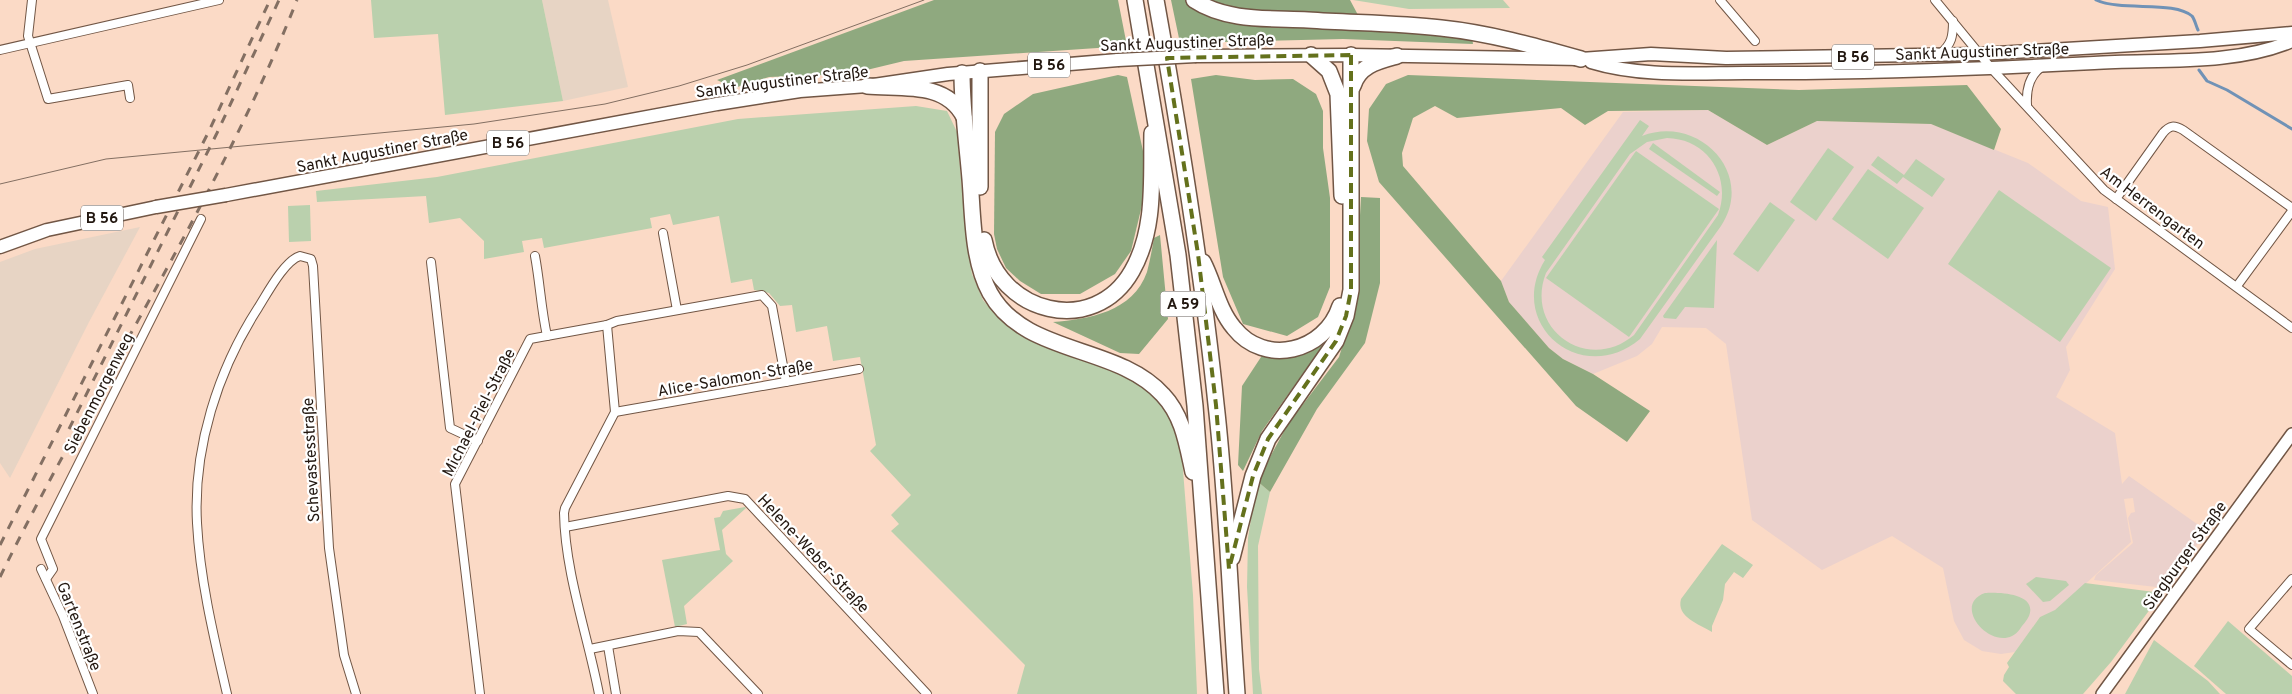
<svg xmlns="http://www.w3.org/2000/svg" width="2292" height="694" font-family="Overpass,sans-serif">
	<rect width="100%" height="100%" fill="#fbdac6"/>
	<g fill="#e7d4c4">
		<path d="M542,0H608L628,87L563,101Z"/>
		<path d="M140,227L89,322L10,478L0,463V262L35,249Z"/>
	</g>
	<path fill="#ebd1cc" d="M1708,110L1767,145L1817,121L1931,124L2028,163L2081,201L2108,207L2115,269L2066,347L2070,370L2056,397L2115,433L2122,484L2129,476L2207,531L2165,588L2094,580L2096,575L2133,543L2128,518L2131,513L2135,512L2133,498L2124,499L2131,542L2056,611L2040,617L2015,652L2001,654L1982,651L1964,640L1954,621L1943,568L1892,536L1822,570L1752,520L1726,344L1706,328L1662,327L1652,344L1637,356L1593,374L1563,359L1549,348L1509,302L1501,281L1623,112Z"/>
	<g fill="#bad0ad" fill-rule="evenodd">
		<path d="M371,0H542L563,101L445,115L438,34L374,38Z"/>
		<path d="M1353,0H1503L1510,8L1409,9Z"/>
		<path d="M916,106L947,111L957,132L966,237L972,274L983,300L999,319L1023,336L1049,348L1127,372L1159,399L1180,433L1193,595L1197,694H1017L1025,665L891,531L899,524L891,515L911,495L870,451L876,445L860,357L833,361L827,326L796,332L792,305L780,306L769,293L754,290L752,279L731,283L719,216L673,225L670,214L650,218L652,228L544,248L542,238L522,241L524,252L484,259V241L460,218L429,223L426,196L317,202L316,191L437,177L738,119Z"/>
		<path d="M1640,120L1649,126L1642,136C1698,114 1756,173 1721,226L1640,339C1582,388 1505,324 1545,260L1542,257ZM1667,138C1708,139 1732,177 1718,215L1634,335C1588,374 1524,329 1546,273L1630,154L1647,142Z"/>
		<path d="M1653,143L1720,192L1717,196L1649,149Z"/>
		<path d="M1828,148L1854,167L1816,221L1790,202Z"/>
		<path d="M1636,151L1719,209L1629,337L1546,278Z"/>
		<path d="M1878,156L1904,175L1916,159L1945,179L1932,197L1903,177L1897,184L1871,165Z"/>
		<path d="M1868,169L1924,208L1888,259L1832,219Z"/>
		<path d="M1999,190L2111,268L2060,342L1948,264Z"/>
		<path d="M1770,202L1795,220L1758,272L1733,254Z"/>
		<path d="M310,205L311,241L289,242L288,206Z"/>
		<path d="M1717,240L1714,308L1685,307L1676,319L1664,318L1663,316Z"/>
		<path d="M1257,481L1270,492L1258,546L1259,669L1262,694H1253L1247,587L1248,538Z"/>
		<path d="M745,507L746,508L722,530L726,554L733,561L684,606L687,624L675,627L662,560L720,550L714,518L720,517L723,511Z"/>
		<path d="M1722,544L1753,565L1743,578L1734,572L1725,584L1723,600L1712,626V632C1699,624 1676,617 1681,599Z"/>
		<path d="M2036,577L2066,581L2069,585L2050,601L2043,602L2026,584Z"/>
		<path d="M2085,583L2162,593L2111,662L2083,694H2016L2003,681L2004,675L2009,667L2007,663L2040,617L2055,610Z"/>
		<path d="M1985,593C1998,592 2038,593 2029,616C2027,621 2022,625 2020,629C1998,659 1948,606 1985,593Z"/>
		<path d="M2228,621L2292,676V694H2226L2194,666Z"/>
		<path d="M2154,640L2208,681L2220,694H2125Z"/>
	</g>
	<g fill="#8fa97f">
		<path d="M934,0H1118L1127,46L904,61L850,74L769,77L734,88L717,80Z"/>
		<path d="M1171,0H1350L1366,30L1472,37L1473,44L1343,39L1180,43Z"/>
		<path d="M1118,75L1127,77L1143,151V201L1131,251L1115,274L1080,294H1041L1020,281L1006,268L997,249L994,234L995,132L1004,114L1033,94Z"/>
		<path d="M1216,75L1255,80L1293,79L1316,94L1323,111V148L1330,198V287L1318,317L1287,336L1243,324L1223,277L1191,79Z"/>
		<path d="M1408,75L1799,90L1967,85L2001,129L1994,150L1931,124L1817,121L1767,145L1708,110L1608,111L1585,125L1561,108L1457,118L1435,106L1413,118L1402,153L1403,166L1501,281L1509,302L1549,348L1563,359L1593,374L1650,411L1627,442L1576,406L1379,182L1367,141L1369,109L1386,84Z"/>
		<path d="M1361,197L1380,198V283L1365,343L1317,409L1270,492L1257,481L1288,424L1339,357L1355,306Z"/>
		<path d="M1160,235L1168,319L1139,354L1120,353L1053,322C1089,319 1133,312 1147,272C1150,261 1152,249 1154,238Z"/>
		<path d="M1324,344L1262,431L1243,471L1238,465L1242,386L1263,354C1286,355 1304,355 1324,344Z"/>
	</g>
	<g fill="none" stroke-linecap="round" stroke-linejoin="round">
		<g stroke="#7092b6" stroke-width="3">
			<path d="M2096,0C2122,12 2174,0 2192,16C2195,20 2196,26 2198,30"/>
			<path d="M2199,70L2207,81L2227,90L2292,129"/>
		</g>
		<defs>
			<g id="street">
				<path d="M32,0L28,36L48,99L128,85L130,98"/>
				<path d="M1720,0L1755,41"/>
				<path d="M1935,0L1991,68L2104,190L2292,328"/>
				<path d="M0,50L219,0"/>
				<path d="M1940,54C1952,44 1953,36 1953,21"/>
				<path d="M2027,105C2026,89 2029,75 2043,66"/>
				<path d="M2116,199L2163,133C2170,125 2174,125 2183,130L2292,208"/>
				<path d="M663,233L677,310"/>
				<path d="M535,256C540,283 541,308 547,336"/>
				<path d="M431,262L450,428L478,441"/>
				<path d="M2237,286L2292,211"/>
				<path d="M615,412L859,369"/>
				<path d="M565,527L728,496L745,499L927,694"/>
				<path d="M41,569L63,616L93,694"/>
				<path d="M46,579L53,569L41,539L201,219"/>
				<path d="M2292,579L2249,629L2292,665"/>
				<path d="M608,646L616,694"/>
				<path d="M590,649L678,631L699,632L758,694"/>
				<path d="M227,694C214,638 200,580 197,523C193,448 218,370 258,308C267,294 284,261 300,256L311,259L313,266L329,548L344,655L356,694"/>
				<path d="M480,694L455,484L530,339L607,325L617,321L762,295L772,306L786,382"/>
				<path d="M599,694C588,636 565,573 564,513L565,508L615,412L607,325"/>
			</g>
			<path id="secondary" d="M2102,694L2292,434"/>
			<g id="primary">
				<path d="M1196,56L1351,55L1581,59L1651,54L1726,58L1980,54L2200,41L2292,33"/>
				<path d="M1591,62C1640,77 1695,73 1745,73C1861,74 1978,69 2094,63C2158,59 2233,66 2292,41"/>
				<path d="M226,195L717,104L800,91L867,86L948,74L1118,60"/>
				<path d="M0,247L47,230L156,207"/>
			</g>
			<g id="highway">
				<path d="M1135,0L1178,255L1195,406L1216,694"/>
				<path d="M1156,0C1180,134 1202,268 1216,404C1227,500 1230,597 1237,694"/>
				<path d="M1194,0C1227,22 1271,18 1308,20C1352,23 1397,23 1441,28C1489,33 1535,46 1581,59"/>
				<path d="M1311,55L1329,71L1338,94L1342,196"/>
				<path d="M980,71V187"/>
				<path d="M962,73C962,108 967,143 970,179C973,216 972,260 990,293C1025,356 1117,344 1163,395C1183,416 1187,445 1193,472"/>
				<path d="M867,86C901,89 946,81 964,117"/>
				<path d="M1353,86C1359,65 1379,61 1397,56"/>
				<path d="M984,240C998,314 1094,338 1132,271C1156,229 1151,179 1152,133"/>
				<path d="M1203,262C1214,283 1218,309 1234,328C1265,367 1325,352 1340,306"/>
				<path d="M1232,558L1253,476L1268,439L1336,341L1346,316L1351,290V55"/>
			</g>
		</defs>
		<use href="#street" stroke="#715645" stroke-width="10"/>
		<use href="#secondary" stroke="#715645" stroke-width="14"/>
		<use href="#primary" stroke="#715645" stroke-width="15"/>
		<use href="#highway" stroke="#715645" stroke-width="18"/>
		<use href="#street" stroke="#fff" stroke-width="8"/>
		<use href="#secondary" stroke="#fff" stroke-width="11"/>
		<use href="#primary" stroke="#fff" stroke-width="12"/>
		<use href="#highway" stroke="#fff" stroke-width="15"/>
		<path stroke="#836f62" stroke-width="1" d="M0,184L106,159L474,124L605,104L679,86L747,65L924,0"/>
		<g stroke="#836f62" stroke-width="3" stroke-dasharray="9 9" stroke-linecap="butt">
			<path d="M69,429L217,133L279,0"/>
			<path d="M0,545L209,131L270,0"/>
			<path d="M0,577C95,383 217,202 297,0"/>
		</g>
		<defs>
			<g id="primary-bridge">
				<path d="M1118,60L1196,56"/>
				<path d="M156,207L226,195"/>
			</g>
		</defs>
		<use href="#primary-bridge" stroke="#715645" stroke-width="15" stroke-linecap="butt"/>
		<use href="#primary-bridge" stroke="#fff" stroke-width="12"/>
	</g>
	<path fill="none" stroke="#64711c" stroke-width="4" stroke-dasharray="10 6" stroke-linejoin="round" d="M1351,55V290L1346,316L1336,341L1268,439L1253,476L1229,569L1216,405L1198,254L1167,58Z"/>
	<g text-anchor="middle" stroke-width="4.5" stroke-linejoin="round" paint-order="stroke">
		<g fill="#fff" stroke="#645d58" stroke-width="1">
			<rect x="1832" y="44.5" width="42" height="25" rx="4"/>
			<rect x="1028" y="52.5" width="42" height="25" rx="4"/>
			<rect x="487" y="130.5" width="42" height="25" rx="4"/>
			<rect x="81" y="205.5" width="42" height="25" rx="4"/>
			<rect x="1160.5" y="291.5" width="45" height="25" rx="4"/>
		</g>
		<g font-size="15" font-weight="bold" fill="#221710">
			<text x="1853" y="62">B 56</text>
			<text x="1049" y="70">B 56</text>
			<text x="508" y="148">B 56</text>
			<text x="102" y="223">B 56</text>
			<text x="1183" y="309">A 59</text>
		</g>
		<g font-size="16" fill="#221710" stroke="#fff">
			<text transform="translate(1187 42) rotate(-2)" y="6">Sankt Augustiner Straße</text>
			<text transform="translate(1982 51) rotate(-2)" y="6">Sankt Augustiner Straße</text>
			<text transform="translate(782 81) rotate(-7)" y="6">Sankt Augustiner Straße</text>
			<text transform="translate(382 150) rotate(-11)" y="6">Sankt Augustiner Straße</text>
			<text transform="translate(2153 207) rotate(37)" y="6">Am Herrengarten</text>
			<text transform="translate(735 377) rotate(-10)" y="6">Alice-Salomon-Straße</text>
			<text transform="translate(98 393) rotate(-63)" y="6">Siebenmorgenweg</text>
			<text transform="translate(478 412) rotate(-63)" y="6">Michael-Piel-Straße</text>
			<text transform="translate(310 460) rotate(-93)" y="6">Schevastesstraße</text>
			<text transform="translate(814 553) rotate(47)" y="6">Helene-Weber-Straße</text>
			<text transform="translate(2184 555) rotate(-54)" y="6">Siegburger Straße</text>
			<text transform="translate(80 626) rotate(68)" y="6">Gartenstraße</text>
		</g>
	</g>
</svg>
